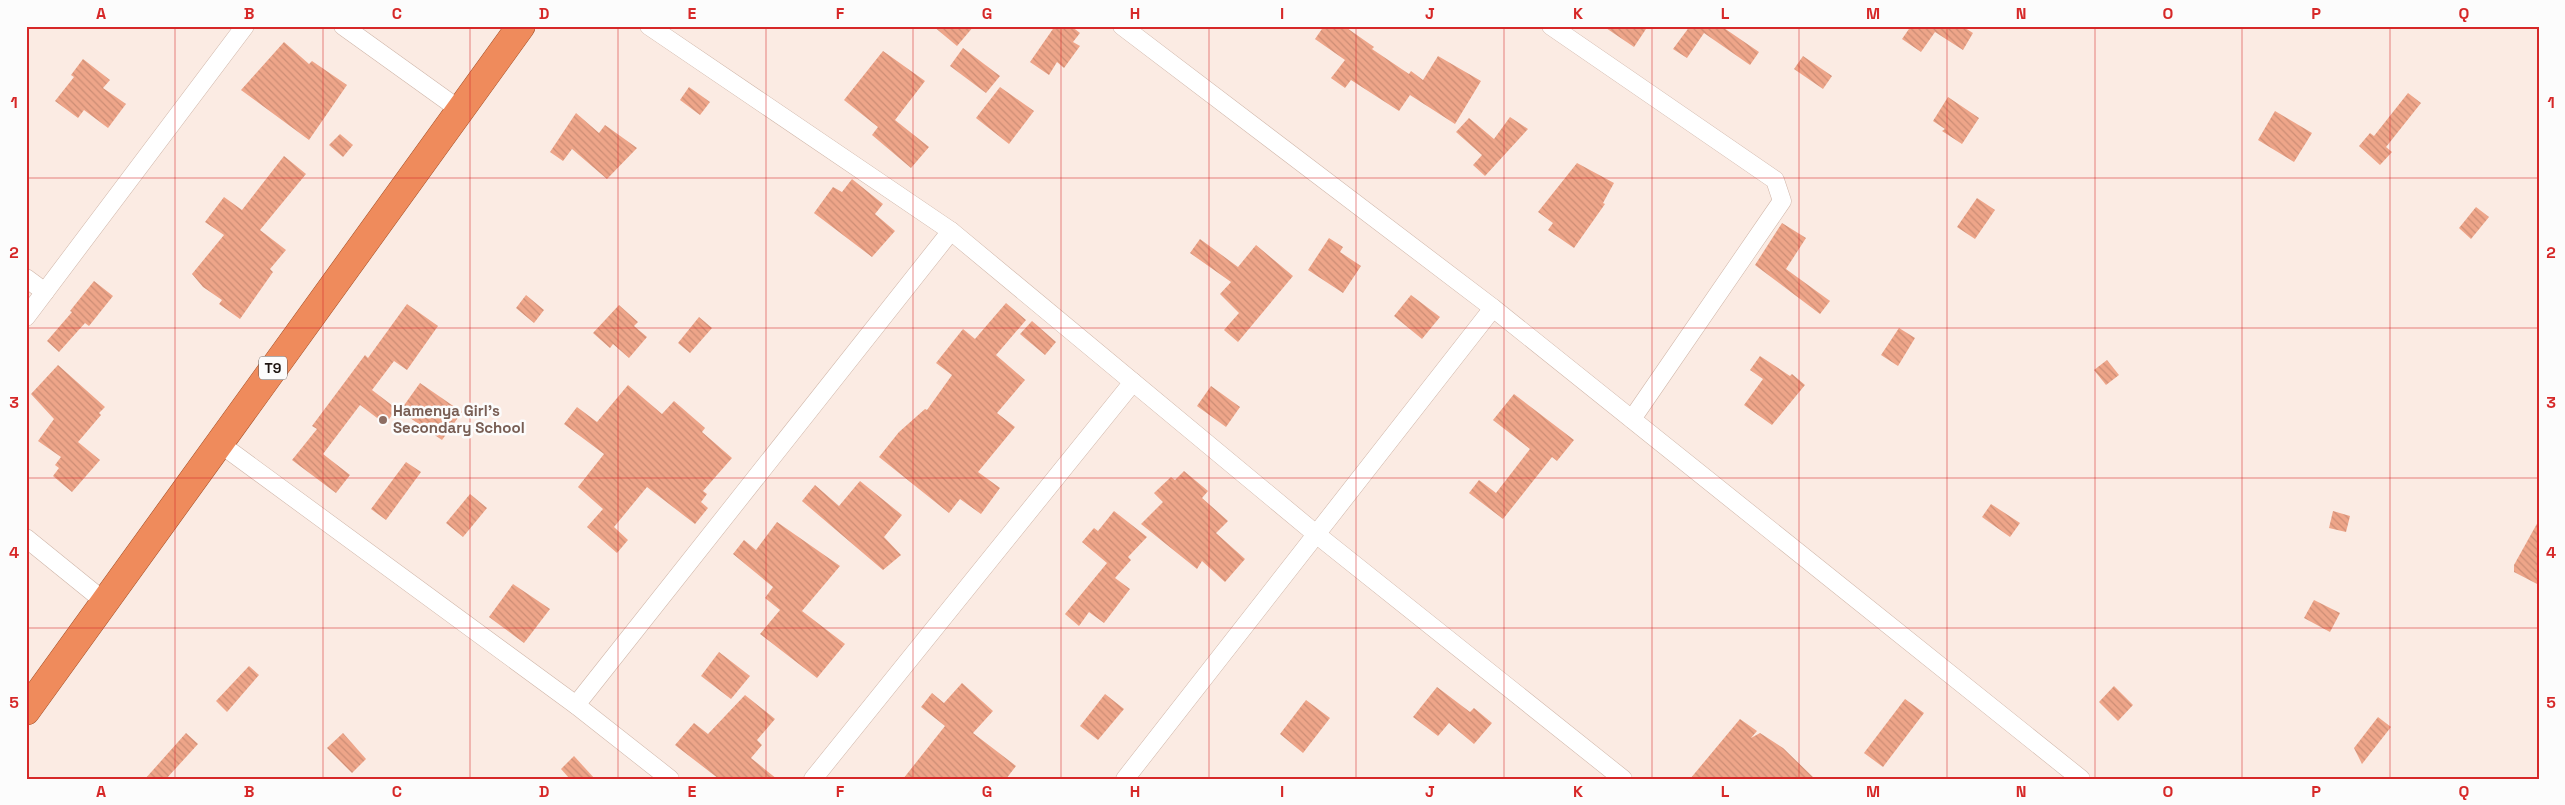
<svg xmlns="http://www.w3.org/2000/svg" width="2565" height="805" font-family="'Space Grotesk',sans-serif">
	<defs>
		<pattern id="building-back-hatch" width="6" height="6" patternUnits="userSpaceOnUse" patternTransform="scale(1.25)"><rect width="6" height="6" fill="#eea589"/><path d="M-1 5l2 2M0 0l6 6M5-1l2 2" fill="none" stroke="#cc8d75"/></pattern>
	</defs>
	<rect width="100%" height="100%" fill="#fbebe3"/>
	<g fill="url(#building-back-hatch)">
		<path d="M933,26H974L957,46Z"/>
		<path d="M1055,26H1071L1080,33L1073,42L1080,46L1064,68L1057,62L1049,75L1030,62Z"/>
		<path d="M1324,26H1344L1374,47L1372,49L1409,74L1411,71L1423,80L1438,56L1481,81L1455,124L1410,95L1399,111L1351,80L1345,88L1331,78L1345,60L1315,39Z"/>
		<path d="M1603,26H1648L1634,47Z"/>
		<path d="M1690,26H1721L1759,52L1750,65L1704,33L1687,58L1673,49Z"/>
		<path d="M1911,26H1962L1973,33L1963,50L1935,32L1921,52L1902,39Z"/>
		<path d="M284,42L309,64L312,61L347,85L309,140L241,90Z"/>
		<path d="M963,48L1000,76L986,93L950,66Z"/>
		<path d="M883,51L925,81L895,120L929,147L911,168L872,135L878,127L844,100Z"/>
		<path d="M1803,56L1832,76L1823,89L1794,69Z"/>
		<path d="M83,59L110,80L103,88L126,104L108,128L84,110L78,118L55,101L74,77L71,75Z"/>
		<path d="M689,87L710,102L700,115L680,100Z"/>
		<path d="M1000,87L1034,111L1009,144L976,118Z"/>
		<path d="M2408,93L2421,103L2386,147L2392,152L2380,165L2359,146L2370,133L2374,136Z"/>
		<path d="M1948,97L1979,118L1962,144L1942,131L1945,129L1933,121Z"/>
		<path d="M2275,111L2312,133L2294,162L2258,140Z"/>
		<path d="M576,113L599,133L605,125L637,148L607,179L572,149L563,161L550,152Z"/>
		<path d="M1510,117L1528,129L1485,176L1473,165L1482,155L1456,132L1469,118L1494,139Z"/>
		<path d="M340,134L353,145L343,157L329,145Z"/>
		<path d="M284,156L306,174L260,230L286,250L270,269L273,272L240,319L219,304L222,300L203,287L192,274L224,235L205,222L224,197L242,210Z"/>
		<path d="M1577,163L1614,183L1603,203L1605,204L1574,248L1548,230L1553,223L1538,212Z"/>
		<path d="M852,179L883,204L875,214L895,231L872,257L814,213L833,187L842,192Z"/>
		<path d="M1977,198L1995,210L1975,239L1957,227Z"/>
		<path d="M2476,207L2489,217L2471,239L2459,228Z"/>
		<path d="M1782,223L1806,238L1786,269L1830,301L1820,314L1755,265Z"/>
		<path d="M1329,238L1343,247L1340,252L1361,266L1343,293L1308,270Z"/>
		<path d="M1200,239L1238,267L1256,245L1293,276L1238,342L1224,330L1239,313L1220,294L1231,282L1190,253Z"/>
		<path d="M94,281L113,296L89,326L85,323L59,352L47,341L72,312L70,311Z"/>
		<path d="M526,295L544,310L534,323L516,308Z"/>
		<path d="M1411,295L1440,317L1422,339L1394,316Z"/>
		<path d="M1006,303L1026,320L996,355L1025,380L997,413L1015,427L978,472L1000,488L981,514L960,499L949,513L879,457L899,432L925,409L927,410L952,375L936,363L963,329L975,339Z"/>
		<path d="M407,304L438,326L407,370L394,361L372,390L397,409L385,424L360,405L323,454L350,475L336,493L292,460L317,429L312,426L365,355L368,358Z"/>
		<path d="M619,305L638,322L634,326L647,337L629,358L613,344L610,348L593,333Z"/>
		<path d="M699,317L712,328L690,353L678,343Z"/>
		<path d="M1032,321L1056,342L1045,355L1020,334Z"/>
		<path d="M1899,328L1915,338L1898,366L1881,355Z"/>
		<path d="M1760,356L1790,376L1792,374L1805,385L1772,425L1744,405L1763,379L1750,370Z"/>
		<path d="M2107,360L2119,375L2106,385L2094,370Z"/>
		<path d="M58,365L105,407L99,413L101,415L78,442L100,460L72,492L53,476L59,468L55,465L61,457L38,441L54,419L31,394Z"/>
		<path d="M420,383L462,412L442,440L400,411Z"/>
		<path d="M628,385L662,414L674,401L705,428L702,432L732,458L703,491L707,494L701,502L708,508L695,524L647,487L614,527L628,540L617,553L587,527L603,509L578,487L604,454L564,424L577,407L597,422Z"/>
		<path d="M1211,386L1240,407L1226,427L1197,406Z"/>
		<path d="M1514,394L1574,440L1557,461L1552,457L1503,519L1469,493L1479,480L1496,493L1530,449L1493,420Z"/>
		<path d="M406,462L421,472L386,520L371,509Z"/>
		<path d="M1184,471L1208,491L1202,498L1228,521L1216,533L1245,559L1225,582L1202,561L1197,569L1141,524L1163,502L1154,493L1171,477L1175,480Z"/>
		<path d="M860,481L902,515L884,537L901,555L883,570L802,501L815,485L839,506Z"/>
		<path d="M470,494L487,508L463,537L446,523Z"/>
		<path d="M1991,504L2020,523L2010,537L1982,517Z"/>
		<path d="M1114,511L1147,537L1128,557L1131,560L1115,578L1130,589L1104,623L1089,612L1079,626L1065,614L1107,563L1082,542L1094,528L1098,531Z"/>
		<path d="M2333,511L2350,516L2346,532L2329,528Z"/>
		<path d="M2539,520V585L2514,572V565Z"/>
		<path d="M777,522L840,566L802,611L845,644L817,678L760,634L780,610L765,598L773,587L733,554L744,540L756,550Z"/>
		<path d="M513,584L550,609L524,643L489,617Z"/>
		<path d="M2314,600L2340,613L2330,632L2304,618Z"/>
		<path d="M719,652L750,676L731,699L701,676Z"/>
		<path d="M249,666L259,675L227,712L216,701Z"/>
		<path d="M962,683L993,711L973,733L1016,766L1006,779H903L945,726L921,707L932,693L944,703Z"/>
		<path d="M2114,686L2133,705L2118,721L2099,702Z"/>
		<path d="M1437,687L1470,712L1474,708L1492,723L1474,744L1449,723L1438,736L1413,717Z"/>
		<path d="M1105,694L1124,709L1098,740L1080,726Z"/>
		<path d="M745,695L775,719L757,740L762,745L751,758L777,779H719L675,745L694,723L708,734Z"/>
		<path d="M1905,699L1924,713L1883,767L1864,753Z"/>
		<path d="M1306,700L1330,718L1303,753L1280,734Z"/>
		<path d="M2378,717L2391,727L2362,764L2354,748Z"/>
		<path d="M1740,719L1757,731L1751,738L1760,733L1783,748L1815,779H1690Z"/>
		<path d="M186,733L198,744L166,779H145Z"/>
		<path d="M343,733L366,759L352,773L327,748Z"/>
		<path d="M574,756L595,779H570L561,769Z"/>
	</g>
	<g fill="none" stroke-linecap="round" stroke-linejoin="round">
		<defs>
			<g id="minor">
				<path d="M343,26L460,110"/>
				<path d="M649,26L951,231L1316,534L1623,779"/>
				<path d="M1122,26L1493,308L2081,779"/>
				<path d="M1551,26L1775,180L1782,201L1632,419"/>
				<path d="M26,278L45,292"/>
				<path d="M26,317L245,26"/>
				<path d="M219,443L576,705L670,779"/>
				<path d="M26,538L105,602"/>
				<path d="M576,705L951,231"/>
				<path d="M813,779L1133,382"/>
				<path d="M1125,779L1493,308"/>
			</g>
			<path id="trunk" d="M26,711L521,26"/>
		</defs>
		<use href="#minor" stroke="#d0b6a9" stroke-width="19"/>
		<use href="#trunk" stroke="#a34f27" stroke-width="29"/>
		<use href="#minor" stroke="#fff" stroke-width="18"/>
		<use href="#trunk" stroke="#ef8b5c" stroke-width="28"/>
	</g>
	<path fill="none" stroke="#d62828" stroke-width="1" stroke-opacity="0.55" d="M175,26V779M323,26V779M470,26V779M618,26V779M766,26V779M913,26V779M1061,26V779M1209,26V779M1356,26V779M1504,26V779M1652,26V779M1799,26V779M1947,26V779M2095,26V779M2242,26V779M2390,26V779M26,178H2539M26,328H2539M26,478H2539M26,628H2539"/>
	<circle fill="#8d6e63" stroke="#fcfcfc" stroke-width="2" cx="383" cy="420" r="5"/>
	<g text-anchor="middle" stroke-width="5" stroke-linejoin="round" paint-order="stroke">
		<rect fill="#fcfcfc" stroke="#615a58" stroke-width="1" x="259" y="356.5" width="28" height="23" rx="4"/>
		<g font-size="14" font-weight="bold" fill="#1e1511">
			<text x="273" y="373">T9</text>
		</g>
		<g font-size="15" font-weight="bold" fill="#785e54" stroke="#fcfcfc" text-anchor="start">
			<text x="393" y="416">Hamenya Girl's<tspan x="393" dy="17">Secondary School</tspan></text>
		</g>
	</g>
	<rect width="2565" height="805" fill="none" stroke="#fcfcfc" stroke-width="55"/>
	<rect x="28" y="28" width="2510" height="750" fill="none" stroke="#d62828" stroke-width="2"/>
	<g font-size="16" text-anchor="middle" font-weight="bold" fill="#d62828">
		<text x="101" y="19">A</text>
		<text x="249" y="19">B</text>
		<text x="397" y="19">C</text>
		<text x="544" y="19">D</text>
		<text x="692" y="19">E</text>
		<text x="840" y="19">F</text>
		<text x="987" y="19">G</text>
		<text x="1135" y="19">H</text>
		<text x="1282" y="19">I</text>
		<text x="1430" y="19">J</text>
		<text x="1578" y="19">K</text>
		<text x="1725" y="19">L</text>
		<text x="1873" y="19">M</text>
		<text x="2021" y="19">N</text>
		<text x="2168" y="19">O</text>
		<text x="2316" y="19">P</text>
		<text x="2464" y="19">Q</text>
		<text x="14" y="108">1</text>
		<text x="2551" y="108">1</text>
		<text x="14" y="258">2</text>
		<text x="2551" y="258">2</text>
		<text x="14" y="408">3</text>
		<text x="2551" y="408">3</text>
		<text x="14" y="558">4</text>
		<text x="2551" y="558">4</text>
		<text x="14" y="708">5</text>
		<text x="2551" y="708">5</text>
		<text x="101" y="797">A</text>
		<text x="249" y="797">B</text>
		<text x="397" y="797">C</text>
		<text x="544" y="797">D</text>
		<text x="692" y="797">E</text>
		<text x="840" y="797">F</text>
		<text x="987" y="797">G</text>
		<text x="1135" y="797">H</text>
		<text x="1282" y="797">I</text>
		<text x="1430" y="797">J</text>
		<text x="1578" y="797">K</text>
		<text x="1725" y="797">L</text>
		<text x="1873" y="797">M</text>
		<text x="2021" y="797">N</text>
		<text x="2168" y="797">O</text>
		<text x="2316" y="797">P</text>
		<text x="2464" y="797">Q</text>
	</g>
</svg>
